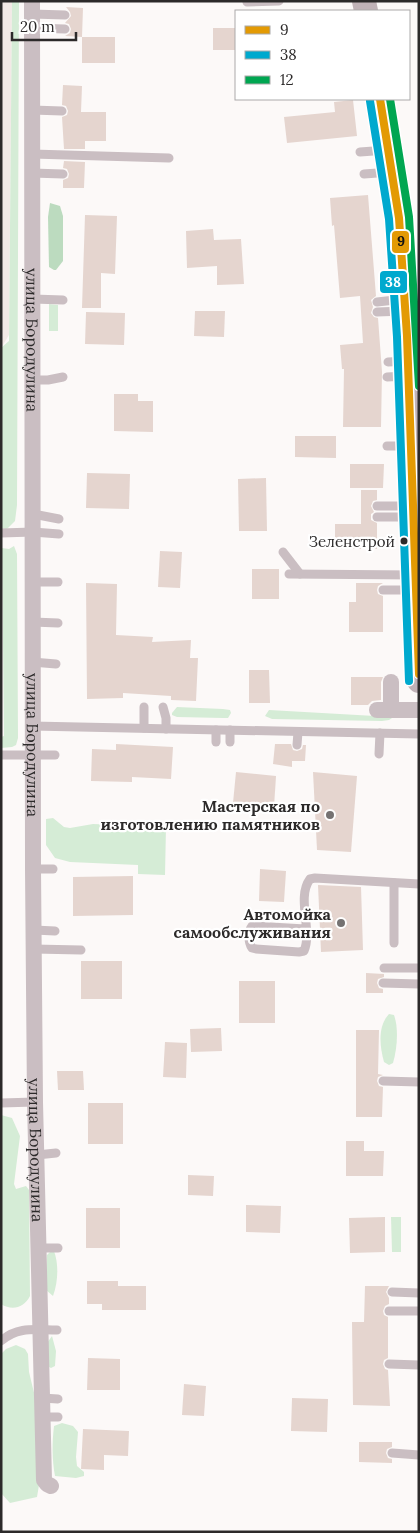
<svg xmlns="http://www.w3.org/2000/svg" width="420" height="1533" font-family="Lora,serif">
	<rect width="100%" height="100%" fill="#fcf9f8"/>
	<path fill="#f2e9e6" d="M1,1H12L9,335L1,348Z"/>
	<g fill="#d5ecd6">
		<path d="M12,1H19L17,505L15,521L7,529H1V348L9,341Z"/>
		<path d="M49,304L58,305V331H49Z"/>
		<path d="M14,546L17,554L18,738L16,745L12,747L1,748V737L4,736L2,548L9,549Z"/>
		<path d="M177,707L223,709L230,710L231,713L228,718H223L177,717L172,715V713Z"/>
		<path d="M269,710L375,716L392,718L389,720L382,721L272,719L265,716Z"/>
		<path d="M53,818L64,827L70,828L93,824L166,827L165,875L138,874V865L70,862L55,858L46,845V819Z"/>
		<path d="M389,1014L394,1015C399,1029 397,1049 393,1063L389,1065L384,1062C380,1047 377,1027 389,1014Z"/>
		<path d="M1,1115L12,1118L20,1136L14,1184L16,1189L26,1186L29,1190L30,1296C24,1308 12,1311 1,1304Z"/>
		<path d="M391,1217H401V1252H392Z"/>
		<path d="M54,1251C59,1265 58,1282 53,1296L46,1290L47,1255L50,1252Z"/>
		<path d="M52,1336L56,1351L55,1366L51,1368L49,1367L47,1343Z"/>
		<path d="M16,1345L25,1349L28,1354L29,1372L36,1401L39,1485L37,1497L10,1503L1,1493V1354L6,1349Z"/>
		<path d="M62,1423L73,1426L78,1432L76,1457L77,1466L84,1472V1476L76,1478L55,1476C52,1459 52,1443 54,1426Z"/>
	</g>
	<path fill="#bcdbbf" d="M50,203L60,206L63,216V261L56,270H54L49,267L48,217Z"/>
	<g fill="#e5d5cf">
		<path d="M66,7L83,8L82,37L65,36L70,33L71,29L69,24L65,23L71,16L70,12Z"/>
		<rect x="213" y="28" width="23" height="22"/>
		<rect x="82" y="37" width="33" height="26"/>
		<path d="M63,85L82,86L81,112H106V141H85V149H64L62,117L67,115L68,111L66,106L62,105Z"/>
		<path d="M353,100L357,136L287,143L284,117L335,112L334,102Z"/>
		<path d="M64,161L85,162L84,188H63V180L68,178L69,174L67,169L63,168Z"/>
		<path d="M368,195L376,296L371,300L373,307L371,313L374,317L378,318L382,372L381,427H343L344,369H342L340,345L363,343L360,296L340,298L334,225L332,226L330,198Z"/>
		<path d="M85,215L117,216L115,274L101,273V308H82Z"/>
		<path d="M213,229L214,240L241,239L244,284L217,285V266L187,268L186,231Z"/>
		<path d="M195,311H225L224,337L194,336Z"/>
		<path d="M86,312L125,313L124,345L85,344Z"/>
		<path d="M114,394H138V401H153V432L114,431Z"/>
		<path d="M295,436H336V458L295,457Z"/>
		<path d="M350,464H384L383,488H350Z"/>
		<path d="M87,473L130,474L129,509L86,508Z"/>
		<path d="M266,478L267,531H239L238,479Z"/>
		<path d="M361,490H377V500L373,501L371,506L374,512L371,514V520L377,523V549H335V524H361Z"/>
		<path d="M160,551L182,552L180,588L158,587Z"/>
		<rect x="252" y="569" width="27" height="30"/>
		<path d="M86,583L117,584L116,635L153,637L152,642L191,640L190,658H198L196,701L171,700V696L123,693V698L87,699Z"/>
		<path d="M356,583H383L378,586L377,590L378,594L383,596V632H349V602H356Z"/>
		<path d="M249,670H269L270,703H249Z"/>
		<path d="M351,677H383L381,682V700L372,701L368,705H351Z"/>
		<path d="M116,744L173,747L171,779L132,777V782L91,781L92,749L116,750Z"/>
		<path d="M275,744H291L293,750L297,751L302,749L303,745H306L305,761H292V767L273,764Z"/>
		<path d="M236,772L276,776L274,807L233,803Z"/>
		<path d="M313,772L357,776L351,852L317,850Z"/>
		<path d="M260,869L286,871L284,902L259,901Z"/>
		<path d="M133,876V915L73,916V877Z"/>
		<path d="M318,885L361,887L363,950L321,952Z"/>
		<rect x="81" y="961" width="41" height="38"/>
		<path d="M366,973L384,974V977L378,979L377,983L379,988L383,989V993H366Z"/>
		<rect x="239" y="981" width="36" height="42"/>
		<path d="M221,1028L222,1051L191,1052L190,1029Z"/>
		<path d="M356,1030H379L378,1074L383,1075L378,1077L377,1081L379,1086L383,1087L382,1117H356Z"/>
		<path d="M165,1042L187,1043L186,1078L163,1077Z"/>
		<path d="M57,1071H83L84,1090H58Z"/>
		<rect x="88" y="1103" width="35" height="41"/>
		<path d="M346,1141H364V1151H384L383,1176H346Z"/>
		<path d="M188,1175L214,1176L213,1196L188,1195Z"/>
		<path d="M246,1205L281,1206L280,1233L246,1232Z"/>
		<rect x="86" y="1208" width="34" height="40"/>
		<path d="M385,1217V1252L350,1253L349,1218Z"/>
		<path d="M87,1281H118V1286H146V1310H102V1304H87Z"/>
		<path d="M365,1286H389L386,1292L389,1298V1304L385,1306L383,1311L384,1315L388,1317V1358L384,1360L383,1364L385,1369L388,1370L390,1406L353,1405L352,1322H364Z"/>
		<path d="M88,1358L120,1359V1390H87Z"/>
		<path d="M184,1384L206,1386L204,1416L182,1415Z"/>
		<path d="M292,1398L328,1399L327,1432L291,1431Z"/>
		<path d="M83,1429L129,1431L128,1456L104,1455V1470L81,1469Z"/>
		<path d="M359,1442H392V1447L387,1449L386,1453L388,1458L392,1459V1463L359,1462Z"/>
	</g>
	<g fill="none" stroke-linecap="round" stroke-linejoin="round">
		<g stroke="#cabec2" stroke-width="9">
			<path d="M247,2L279,1"/>
			<path d="M32,14L65,15"/>
			<path d="M32,28L65,29"/>
			<path d="M32,110L62,111"/>
			<path d="M360,152L387,150"/>
			<path d="M32,154L169,158"/>
			<path d="M32,173L63,174"/>
			<path d="M364,174L391,172"/>
			<path d="M33,299L63,300"/>
			<path d="M377,302L404,299"/>
			<path d="M377,312L404,311"/>
			<path d="M388,362L408,361"/>
			<path d="M387,377L406,376"/>
			<path d="M33,380H48L63,377"/>
			<path d="M387,446H409"/>
			<path d="M377,506H412"/>
			<path d="M33,514L59,519"/>
			<path d="M377,517H412"/>
			<path d="M1,533L33,532L59,534"/>
			<path d="M283,552L300,574"/>
			<path d="M289,574L415,575"/>
			<path d="M33,582H58"/>
			<path d="M383,590H415"/>
			<path d="M33,622L58,623"/>
			<path d="M32,662L56,664"/>
			<path d="M144,707V728"/>
			<path d="M163,707L166,718V729"/>
			<path d="M32,726L419,734"/>
			<path d="M216,742V730"/>
			<path d="M230,742V730"/>
			<path d="M297,745L298,732"/>
			<path d="M379,754L380,733"/>
			<path d="M1,755H55"/>
			<path d="M33,869H53"/>
			<path d="M394,883V943"/>
			<path d="M305,929L252,926C248,931 248,942 252,948L256,949L299,952L304,951C313,930 296,898 310,879L315,878L419,884"/>
			<path d="M34,930L55,931"/>
			<path d="M34,949L81,950"/>
			<path d="M384,968H419"/>
			<path d="M383,983L419,984"/>
			<path d="M383,1081L419,1082"/>
			<path d="M1,1103L35,1102"/>
			<path d="M37,1155L56,1153"/>
			<path d="M38,1248H58"/>
			<path d="M392,1292L419,1293"/>
			<path d="M389,1311H419"/>
			<path d="M1,1341C18,1326 36,1330 57,1330"/>
			<path d="M389,1364L419,1365"/>
			<path d="M42,1398L58,1399"/>
			<path d="M42,1417H58"/>
			<path d="M392,1453L419,1455"/>
		</g>
		<g stroke="#cabec2" stroke-width="16">
			<path id="s1" d="M32,1L33,869L35,1102L44,1480L47,1484L51,1486"/>
			<path d="M391,682V710"/>
			<path d="M377,710H419"/>
		</g>
		<g stroke="#c0b2b7" stroke-width="24">
			<path d="M364,1L366,11"/>
			<path d="M380,99L399,218L407,336L419,681"/>
		</g>
		<defs>
			<path id="bus-1" d="M380,99L399,218L407,336L419,674"/>
			<path id="bus-2" d="M370,101L389,219L397,337L409,681"/>
			<path id="bus-3" d="M390,99L409,217L419,386"/>
		</defs>
		<use href="#bus-1" stroke="#fff" stroke-width="11"/>
		<use href="#bus-2" stroke="#fff" stroke-width="11"/>
		<use href="#bus-3" stroke="#fff" stroke-width="11"/>
		<use href="#bus-1" stroke="#e39a04" stroke-width="8"/>
		<use href="#bus-2" stroke="#00a9ce" stroke-width="8"/>
		<use href="#bus-3" stroke="#00a651" stroke-width="8"/>
	</g>
	<circle fill="#2c2a2a" stroke="#fff" stroke-width="2" cx="404" cy="541" r="4.5"/>
	<g fill="#757272" stroke="#fff" stroke-width="2">
		<circle cx="330" cy="815" r="5"/>
		<circle cx="341" cy="923" r="5"/>
	</g>
	<g text-anchor="middle" stroke-width="4.5" stroke-linejoin="round" paint-order="stroke">
		<g font-size="15" fill="#2c2a2a" stroke="#fff" text-anchor="end">
			<text x="395" y="547">Зеленстрой</text>
		</g>
		<g font-size="16" fill="#2c2a2a" stroke="#fff">
			<text dy="6" stroke="none"><textPath href="#s1" startOffset="339">улица Бородулина</textPath></text>
			<text dy="6" stroke="none"><textPath href="#s1" startOffset="744">улица Бородулина</textPath></text>
			<text dy="6" stroke="none"><textPath href="#s1" startOffset="1149">улица Бородулина</textPath></text>
		</g>
		<g font-size="16" font-weight="bold" fill="#2c2a2a" stroke="#fff" text-anchor="end">
			<text x="320" y="812">Мастерская по<tspan x="320" dy="18">изготовлению памятников</tspan></text>
			<text x="331" y="920">Автомойка<tspan x="331" dy="18">самообслуживания</tspan></text>
		</g>
	</g>
	<g stroke="#fff" stroke-width="2">
		<rect x="391" y="230" width="19" height="24" rx="5" fill="#e39a04"/>
		<rect x="379" y="270" width="29" height="24" rx="5" fill="#00a9ce"/>
	</g>
	<g font-size="14" text-anchor="middle" font-weight="bold" fill="#fff">
		<text x="393" y="287">38</text>
	</g>
	<g font-size="14" text-anchor="middle" font-weight="bold" fill="#111">
		<text x="401" y="246">9</text>
	</g>
	<rect width="420" height="1533" fill="none" stroke="#2c2a2a" stroke-width="5"/>
	<rect x="235" y="10" width="175" height="90" fill="#ffffff" stroke="#abaaaa"/>
	<rect x="245" y="26" width="25" height="8" fill="#e39a04" stroke="#abaaaa"/>
	<text x="280" y="35" font-size="15" fill="#2c2a2a">9</text>
	<rect x="245" y="51" width="25" height="8" fill="#00a9ce" stroke="#abaaaa"/>
	<text x="280" y="60" font-size="15" fill="#2c2a2a">38</text>
	<rect x="245" y="76" width="25" height="8" fill="#00a651" stroke="#abaaaa"/>
	<text x="280" y="85" font-size="15" fill="#2c2a2a">12</text>
	<path d="M12 32v8h64v-8" fill="none" stroke="#2c2a2a" stroke-width="2.5"/>
	<text x="20" y="32" font-size="15" fill="#2c2a2a" stroke="#ffffff" stroke-width="4" paint-order="stroke">20 m</text>
</svg>
